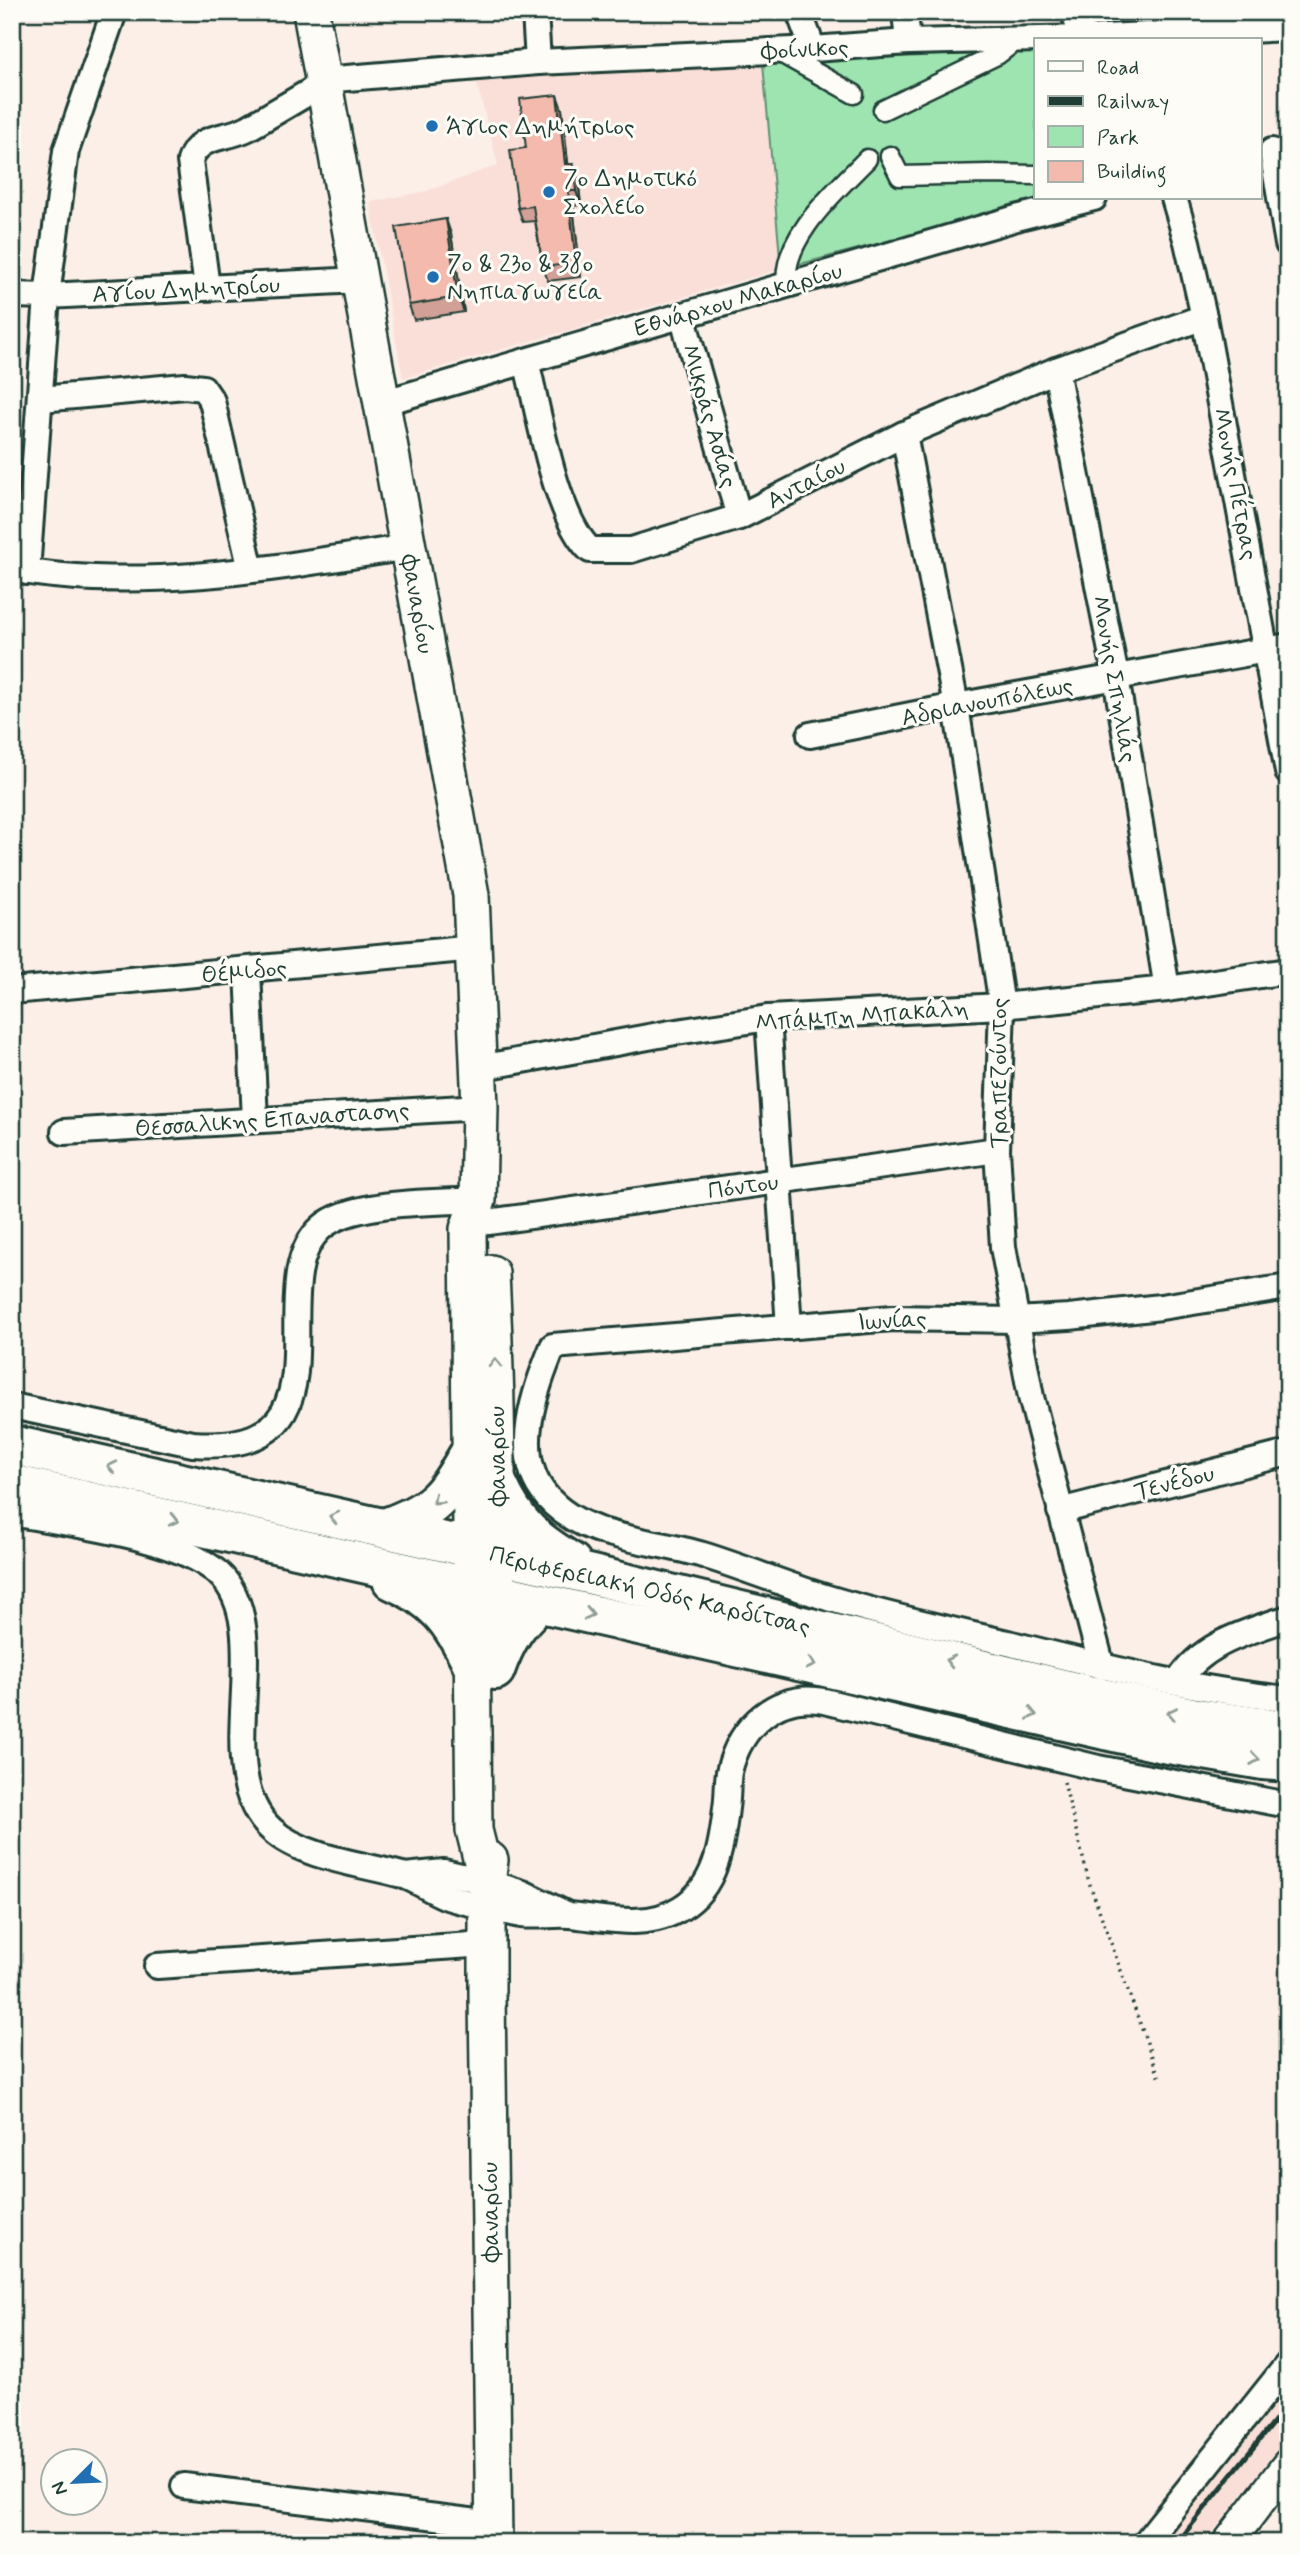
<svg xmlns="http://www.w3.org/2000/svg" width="1300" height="2555" font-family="Mynerve,sans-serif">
	<rect width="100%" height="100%" fill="#fbefe8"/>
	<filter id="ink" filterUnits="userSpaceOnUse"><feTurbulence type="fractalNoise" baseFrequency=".0143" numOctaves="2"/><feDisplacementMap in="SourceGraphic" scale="14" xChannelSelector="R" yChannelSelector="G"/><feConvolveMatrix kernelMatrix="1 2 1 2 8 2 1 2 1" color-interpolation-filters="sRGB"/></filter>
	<g filter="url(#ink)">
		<g fill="#f9dfd7">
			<path d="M763,63L781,269L403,378L370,202L427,191L498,165L476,80Z"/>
			<path d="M1288,2381V2435L1223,2519L1204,2543H1158Z"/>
		</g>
		<path fill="#9ee4b1" stroke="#5e9072" stroke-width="2" d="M1036,51V198H1053L781,269L763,63Z"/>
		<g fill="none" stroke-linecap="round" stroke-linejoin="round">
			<defs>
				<g id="pedestrian">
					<path d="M777,51L854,94"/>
					<path d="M883,110L997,55L1018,39"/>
					<path d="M890,156L900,176L988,174L1036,175"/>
					<path d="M787,285C780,239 838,189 867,159"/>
				</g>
				<g id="minor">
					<path d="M535,12L538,62"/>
					<path d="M799,12L813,49"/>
					<path d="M905,12L908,42"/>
					<path d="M1073,12L1085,40"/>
					<path d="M1272,151L1288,244"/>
					<path d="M1174,198L1187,242L1204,317L1288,772"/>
					<path d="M207,287L190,161C198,134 225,140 248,128L311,91L323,80L538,62L813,49L908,42L1084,38L1288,28"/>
					<path d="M12,295L47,296L360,280"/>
					<path d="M682,315L739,517"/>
					<path d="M526,361C539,411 554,515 590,550H631L739,517L904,434L1056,370L1204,317"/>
					<path d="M1056,370L1116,677L1167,989"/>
					<path d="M41,399L185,386L203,388L212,401L251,570"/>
					<path d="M382,403L1020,217L1094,198"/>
					<path d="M904,434L956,706L1002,1006L997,1150L1003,1247L1031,1397L1102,1667"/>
					<path d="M12,569C139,593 282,567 408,547"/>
					<path d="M27,572L47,296L66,151L114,12"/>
					<path d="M810,735L956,706L1288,646"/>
					<path d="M248,971L255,1120"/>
					<path d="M12,991L475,948"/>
					<path d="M768,1018L789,1327"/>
					<path d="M479,1068L670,1033L768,1018L1002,1006L1167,989L1288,971"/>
					<path d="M64,1132L480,1107"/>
					<path d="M488,1222L997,1150"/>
					<path d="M1288,1287L1161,1307L1069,1317L1015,1320L893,1318L553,1346C535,1391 510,1455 547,1497C584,1540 652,1539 703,1555C745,1568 786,1585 828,1598C887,1616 948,1629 1008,1643C1100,1666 1193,1690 1288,1699"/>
					<path d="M12,1406L193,1444C362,1456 255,1285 322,1227C353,1200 437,1203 478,1200"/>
					<path d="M1060,1511L1288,1453"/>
					<path d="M12,1513C69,1524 176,1536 218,1573C280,1629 206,1772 272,1830C303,1858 363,1864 402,1875C417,1880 430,1890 445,1896C458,1901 473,1903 486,1907C497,1909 509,1913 521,1915C537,1917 553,1914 569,1915C606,1918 647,1930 681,1908C716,1887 722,1845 726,1808C728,1796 727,1784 729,1772C740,1726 776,1692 824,1701L1098,1768L1288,1805"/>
					<path d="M1178,1682C1202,1643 1247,1632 1288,1618"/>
					<path d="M405,1876L444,1872L487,1882L523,1893L564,1913"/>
					<path d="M157,1966L487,1944"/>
					<path d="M184,2486L494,2524"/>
					<path d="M1145,2543L1288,2364"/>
				</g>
				<path id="tertiary" d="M1228,2543L1288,2464"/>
				<g id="secondary">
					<path d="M311,12L471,895L480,1107L478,1200L468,1229L474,1830L487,1882"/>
					<path d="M491,1273C498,1405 499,1536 495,1668"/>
					<path d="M490,1860L487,1882V1994L494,2543"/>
				</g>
				<g id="primary">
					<path d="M12,1445L592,1575L1084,1694L1197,1718L1288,1731"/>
					<path d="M12,1484L1163,1743L1263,1760L1288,1762"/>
					<path d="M498,1485C516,1526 535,1540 572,1563"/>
					<path d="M385,1528C437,1509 443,1498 471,1451"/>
					<path d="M392,1580C436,1599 452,1621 472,1663"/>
					<path d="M495,1670C505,1642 516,1622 539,1603"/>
				</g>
			</defs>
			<use href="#pedestrian" stroke="#1f3d34" stroke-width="23"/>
			<use href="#minor" stroke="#1f3d34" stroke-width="30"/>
			<use href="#tertiary" stroke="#1f3d34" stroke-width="35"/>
			<use href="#secondary" stroke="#1f3d34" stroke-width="40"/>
			<use href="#primary" stroke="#1f3d34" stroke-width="44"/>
			<path stroke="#1f3d34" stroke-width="3.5" stroke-dasharray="2 5" stroke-linecap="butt" d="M1064,1782L1089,1882L1160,2079"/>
			<use href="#pedestrian" stroke="#fdfcf7" stroke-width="18"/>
			<use href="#minor" stroke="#fdfcf7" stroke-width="24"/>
			<use href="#tertiary" stroke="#fdfcf7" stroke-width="30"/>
			<use href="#secondary" stroke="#fdfcf7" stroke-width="35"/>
			<use href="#primary" stroke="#fdfcf7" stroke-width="38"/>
			<path stroke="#1f3d34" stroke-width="5" d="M1177,2543L1288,2404"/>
		</g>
		<g fill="#d2a096" stroke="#1f3d34" stroke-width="2">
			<path d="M562,109L568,164H573L578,178L581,205L573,206L581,277L548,281L543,267L535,221L523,222L518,208L526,148Z"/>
			<path d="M451,234L464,312L414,320L409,305Z"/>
		</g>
		<g fill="#ab827a" stroke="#1f3d34" stroke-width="2">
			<path d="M557,95L562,109L570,179L565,164Z"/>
			<path d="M573,164L578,178L581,205L576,191Z"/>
			<path d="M568,191L573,206L581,277L576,263Z"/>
			<path d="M446,219L451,234L464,312L458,297Z"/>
		</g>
		<g fill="#f4baae" stroke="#1f3d34" stroke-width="2">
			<path d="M557,95L565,164H573L576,191H568L576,263L543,267L533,206L518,208L510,150L526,148L520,99Z"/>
			<path d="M446,219L458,297L409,305L396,227Z"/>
		</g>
		<defs><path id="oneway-chevron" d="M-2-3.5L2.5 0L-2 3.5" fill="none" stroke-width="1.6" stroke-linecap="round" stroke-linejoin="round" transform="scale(1.75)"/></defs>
		<g stroke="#8e9c96">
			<use href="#oneway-chevron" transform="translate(495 1363) rotate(-91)"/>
			<use href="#oneway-chevron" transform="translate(112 1467) rotate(-167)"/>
			<use href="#oneway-chevron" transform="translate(437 1500) rotate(137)"/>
			<use href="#oneway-chevron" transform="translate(334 1517) rotate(-167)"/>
			<use href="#oneway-chevron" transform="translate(174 1520) rotate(13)"/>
			<use href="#oneway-chevron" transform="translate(589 1614) rotate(13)"/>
			<use href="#oneway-chevron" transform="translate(950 1661) rotate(-166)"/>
			<use href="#oneway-chevron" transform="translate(811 1664) rotate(13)"/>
			<use href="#oneway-chevron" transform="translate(1172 1713) rotate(-168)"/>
			<use href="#oneway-chevron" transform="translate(1032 1714) rotate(12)"/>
			<use href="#oneway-chevron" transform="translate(1255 1759) rotate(8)"/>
		</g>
	</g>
	<g fill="#1f6fb2" stroke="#fdfcf7" stroke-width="2.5">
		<circle cx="432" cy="126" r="7"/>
		<circle cx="549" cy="192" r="7"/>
		<circle cx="433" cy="277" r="7"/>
	</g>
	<g text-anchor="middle" stroke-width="6" stroke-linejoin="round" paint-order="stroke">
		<g font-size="24" fill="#1f3d34" stroke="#fdfcf7">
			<text transform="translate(805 49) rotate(-3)" y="8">Φοίνικος</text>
			<text transform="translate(186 289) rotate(-3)" y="8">Αγίου Δημητρίου</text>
			<text transform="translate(738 299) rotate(-16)" y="8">Εθνάρχου Μακαρίου</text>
			<text transform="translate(710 416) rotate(74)" y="8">Μικράς Ασίας</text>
			<text transform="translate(806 483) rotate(-27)" y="8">Ανταίου</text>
			<text transform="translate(1236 484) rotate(79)" y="8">Μονής Πέτρας</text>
			<text transform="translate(418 604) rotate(80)" y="8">Φαναρίου</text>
			<text transform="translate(1115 679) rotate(80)" y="8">Μονής Σπηλιάς</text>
			<text transform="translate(987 701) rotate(-11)" y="8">Αδριανουπόλεως</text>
			<text transform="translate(244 971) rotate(-5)" y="8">Θέμιδος</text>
			<text transform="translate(862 1015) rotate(-4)" y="8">Μπάμπη Μπακάλη</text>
			<text transform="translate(998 1073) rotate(-90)" y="8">Τραπεζούντος</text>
			<text transform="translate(272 1119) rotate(-4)" y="8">Θεσσαλικης Επαναστασης</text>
			<text transform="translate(743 1186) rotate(-8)" y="8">Πόντου</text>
			<text transform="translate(892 1320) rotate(-3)" y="8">Ιωνίας</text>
			<text transform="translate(497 1456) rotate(-91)" y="8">Φαναρίου</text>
			<text transform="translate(1174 1482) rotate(-14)" y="8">Τενέδου</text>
			<text transform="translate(650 1590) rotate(13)" y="8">Περιφερειακή Οδός Καρδίτσας</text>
			<text transform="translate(490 2212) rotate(-91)" y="8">Φαναρίου</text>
		</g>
		<g font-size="24" fill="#1f3d34" stroke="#fdfcf7" text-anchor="start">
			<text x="446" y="134">Άγιος Δημήτριος</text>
			<text x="563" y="186">7ο Δημοτικό<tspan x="563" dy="28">Σχολείο</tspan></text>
			<text x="447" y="271">7ο &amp; 23ο &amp; 38ο<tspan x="447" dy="28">Νηπιαγωγεία</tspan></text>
		</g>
	</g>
	<rect width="1300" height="2555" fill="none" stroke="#fdfcf7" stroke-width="42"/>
	<rect x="21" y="21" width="1258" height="2513" fill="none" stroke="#1f3d34" stroke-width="2.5" filter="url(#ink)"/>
	<rect x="1034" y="38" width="228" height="161" fill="#fdfcf7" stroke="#a4b0a9" stroke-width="2"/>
	<rect x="1048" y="61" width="35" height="10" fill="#fdfcf7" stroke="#a4b0a9" stroke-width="2"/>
	<text x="1097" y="74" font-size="21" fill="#1f3d34">Road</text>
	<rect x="1048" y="96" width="35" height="10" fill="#1f3d34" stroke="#a4b0a9" stroke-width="2"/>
	<text x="1097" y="108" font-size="21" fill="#1f3d34">Railway</text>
	<rect x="1048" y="126" width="35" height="21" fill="#9ee4b1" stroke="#a4b0a9" stroke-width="2"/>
	<text x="1097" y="144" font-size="21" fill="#1f3d34">Park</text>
	<rect x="1048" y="161" width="35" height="21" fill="#f4baae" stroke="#a4b0a9" stroke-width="2"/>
	<text x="1097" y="178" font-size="21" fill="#1f3d34">Building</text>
	<g transform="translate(74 2482) rotate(246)"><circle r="33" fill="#fdfcf7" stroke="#a4b0a9" stroke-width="2"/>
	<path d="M0-5L12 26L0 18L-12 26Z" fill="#1f6fb2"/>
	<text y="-10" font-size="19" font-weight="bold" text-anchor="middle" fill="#1f3d34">N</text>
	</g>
</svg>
